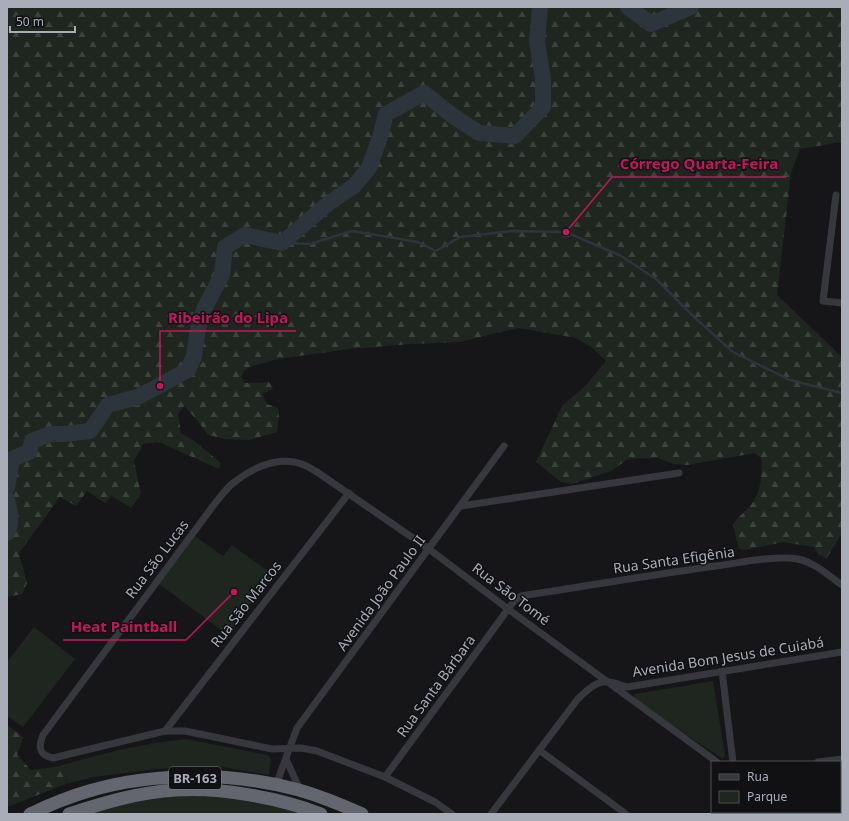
<svg xmlns="http://www.w3.org/2000/svg" width="849" height="821" font-family="'Noto Sans',sans-serif">
	<defs>
		<pattern id="forest-firs" width="22" height="20" patternUnits="userSpaceOnUse"><rect width="22" height="20" fill="#1e261f"/><path d="M5 1l3.5 6h-7zM16 11l3.5 6h-7z" fill="#3c433d"/></pattern>
	</defs>
	<rect width="100%" height="100%" fill="#161618"/>
	<g fill="#1e261f">
		<path d="M195,536L223,556L232,545L272,574L228,635L159,584Z"/>
		<path d="M34,627L75,659L23,727L7,716V662Z"/>
		<path d="M713,681L725,755L723,759L634,700L635,694Z"/>
		<path d="M186,739L267,755L271,759L269,775L224,767H192L156,769L94,777L66,784L67,780L55,767C98,755 141,743 186,739Z"/>
		<path d="M178,795L223,797L267,803L308,814H85L119,803Z"/>
	</g>
	<g fill="url(#forest-firs)">
		<path d="M7,7H842V142L800,149L791,173L777,295L842,357V533L826,559L818,554L814,547L783,542L745,550L739,549L733,524C739,516 746,511 751,505C761,492 763,474 761,458L755,453L688,465L674,464L658,458L628,459L611,471L572,484L561,482L536,462L562,406L586,385L606,361L593,348L576,338L519,328L492,334L460,342L412,344L349,349L278,359L250,367L245,370L241,377L245,383L269,382L273,389L262,394L267,404L278,408L279,417L277,432L249,440L225,439L208,435L197,420L184,406L178,414L181,433L194,441L221,463L219,469L159,442L143,444L134,461L141,494L131,508L112,496L105,503L87,491L76,506L60,497L19,553L27,583L22,594L7,597Z"/>
		<path d="M7,725L23,737L17,755L31,770L55,767C62,772 67,775 66,784L7,807Z"/>
	</g>
	<g fill="none" stroke-linecap="round" stroke-linejoin="round">
		<path stroke="#2c353c" stroke-width="2.5" d="M282,243L310,244L352,231L418,242L436,251L460,237L513,231L566,232L621,256L656,279L693,316L733,352L790,380L842,393"/>
		<g stroke="#2c353c" stroke-width="16">
			<path d="M628,7L651,24L691,7"/>
			<path d="M7,488L12,459L29,452L32,441L50,434H65L90,431L108,405L138,397L188,370L194,356L198,329L204,309L222,275L225,247L245,235L282,243L329,203L354,186L369,168L380,137L386,114L424,93L453,116L479,133L515,136L543,107V78L537,42L540,7"/>
			<path d="M7,500C10,510 12,524 7,533"/>
		</g>
		<g stroke="#37383d" stroke-width="7">
			<path d="M836,195L823,301L842,303"/>
			<path d="M461,506L679,473"/>
			<path d="M722,671L733,762"/>
			<path d="M165,731L349,493"/>
			<path d="M539,750L626,814"/>
			<path d="M286,759L300,790"/>
			<path d="M818,762L842,759"/>
			<path d="M385,777L514,601L521,596C586,586 651,575 716,566C740,563 775,555 798,559C815,563 828,575 842,585"/>
			<path d="M276,785L297,728L504,446"/>
			<path d="M452,814L435,802L385,777L317,751L301,748L272,749L185,731H165L53,758C39,755 38,747 43,735L216,502C221,496 226,489 232,484C249,470 272,458 294,462C303,463 310,468 317,472L429,549L508,609L717,762"/>
			<path d="M491,814L577,700C585,692 596,680 609,682C615,682 621,686 627,687L842,652"/>
			<path d="M730,814V812"/>
		</g>
		<g stroke="#63666e" stroke-width="13">
			<path d="M30,814C49,805 68,797 89,791C153,772 234,772 299,790C320,796 342,805 362,814"/>
			<path d="M69,814C103,803 139,792 176,790C220,787 280,798 321,814"/>
		</g>
	</g>
	<g text-anchor="middle" stroke-width="3" stroke-linejoin="round" paint-order="stroke">
		<rect fill="#111113" stroke="#7b7e86" stroke-width="1" x="169" y="767" width="52" height="22" rx="3"/>
		<g font-size="13" font-weight="bold" fill="#a8adb8">
			<text x="195" y="783">BR-163</text>
		</g>
		<g font-size="14" fill="#a8adb8" stroke="#111113">
			<text transform="translate(157 559) rotate(-53)" y="5">Rua São Lucas</text>
			<text transform="translate(674 560) rotate(-8)" y="5">Rua Santa Efigênia</text>
			<text transform="translate(381 593) rotate(-54)" y="5">Avenida João Paulo II</text>
			<text transform="translate(511 594) rotate(37)" y="5">Rua São Tomé</text>
			<text transform="translate(246 604) rotate(-52)" y="5">Rua São Marcos</text>
			<text transform="translate(728 657) rotate(-9)" y="5">Avenida Bom Jesus de Cuiabá</text>
			<text transform="translate(436 686) rotate(-54)" y="5">Rua Santa Bárbara</text>
		</g>
	</g>
	<path fill="none" stroke="#c2185b" stroke-width="1.5" d="M566 232L612 177H786M160 386L160 331H296M234 592L186 640H63"/>
	<g fill="#c2185b" stroke="#111113" stroke-width="1.5">
		<circle cx="566" cy="232" r="4"/>
		<circle cx="160" cy="386" r="4"/>
		<circle cx="234" cy="592" r="4"/>
	</g>
	<g font-size="15" text-anchor="middle" font-weight="bold" fill="#c2185b" stroke="#111113" stroke-width="3" stroke-linejoin="round" paint-order="stroke">
		<text x="699" y="169">Córrego Quarta-Feira</text>
		<text x="228" y="323">Ribeirão do Lipa</text>
		<text x="124" y="632">Heat Paintball</text>
	</g>
	<rect width="849" height="821" fill="none" stroke="#a8adb8" stroke-width="16"/>
	<rect x="711" y="761" width="130" height="52" fill="#111113" stroke="#4d4f55"/>
	<rect x="719" y="774" width="20" height="6" fill="#37383d" stroke="#4d4f55"/>
	<text x="747" y="781" font-size="12" fill="#a8adb8">Rua</text>
	<rect x="719" y="791" width="20" height="12" fill="#1e261f" stroke="#4d4f55"/>
	<text x="747" y="801" font-size="12" fill="#a8adb8">Parque</text>
	<path d="M10 26v6h65v-6" fill="none" stroke="#a8adb8" stroke-width="2"/>
	<text x="16" y="26" font-size="12" fill="#a8adb8" stroke="#111113" stroke-width="3" paint-order="stroke">50 m</text>
</svg>
